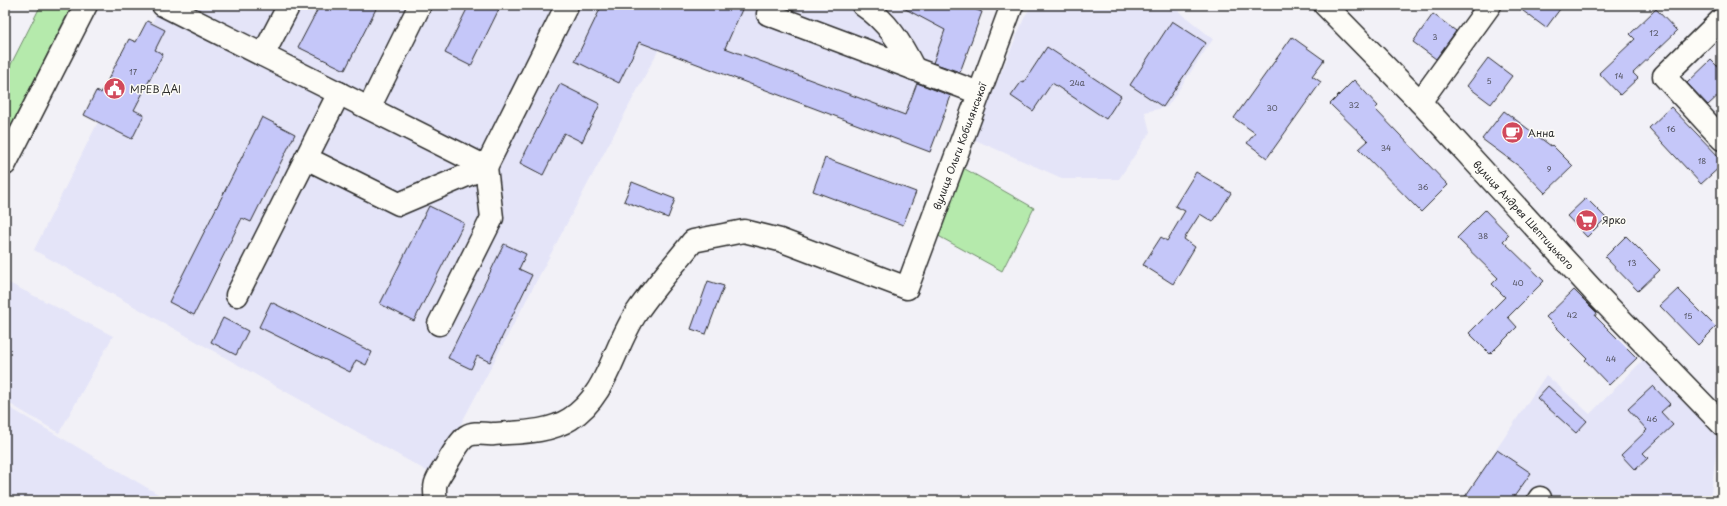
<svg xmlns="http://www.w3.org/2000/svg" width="1727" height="506" font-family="'Playpen Sans',sans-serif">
	<rect width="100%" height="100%" fill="#f2f1f7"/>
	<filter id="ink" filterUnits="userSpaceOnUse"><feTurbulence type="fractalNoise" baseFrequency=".025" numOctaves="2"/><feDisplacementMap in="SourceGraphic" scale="8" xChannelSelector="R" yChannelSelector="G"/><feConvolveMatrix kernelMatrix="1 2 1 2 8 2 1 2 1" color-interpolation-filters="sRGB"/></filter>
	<g filter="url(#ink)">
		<g fill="#e4e4f8">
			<path d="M161,5H985L930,152L659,49L434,475L34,250L98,122L132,139L144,115L134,110L163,54L155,50L165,30L152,23Z"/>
			<path d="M1032,5H1171L1213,39L1167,107L1145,112L1150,132L1119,179H1064L973,139L1025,16Z"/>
			<path d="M5,281L113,336L59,433L5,401Z"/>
			<path d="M1644,359L1718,438L1710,501H1462L1546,375L1590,414Z"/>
			<path d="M5,405L170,501H5Z"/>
		</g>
		<g fill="#b5eaac" stroke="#708a6c">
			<path d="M41,5H72L5,138V76Z"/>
			<path d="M958,165L1034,208L1002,271L933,233Z"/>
		</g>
		<g fill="#c5c7f9" stroke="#2b2b2b">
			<path d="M320,5H378L345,70L298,47Z"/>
			<path d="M469,5H501L471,66L445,53Z"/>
			<path d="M602,5H744L725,48L905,115L917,83L951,96L930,152L639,42L619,83L575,61Z"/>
			<path d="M898,5H963L982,12L960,72L933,63L945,30Z"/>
			<path d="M1515,5H1563L1546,28Z"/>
			<path d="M1656,9L1677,31L1633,73L1638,78L1620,95L1599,73L1635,39L1630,34Z"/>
			<path d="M1433,14L1456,31L1436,59L1413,42Z"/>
			<path d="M147,21L165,30L155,50L163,54L134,110L144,115L132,139L84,115L96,91L101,93L129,39L136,42Z"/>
			<path d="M1172,21L1206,43L1163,107L1130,85Z"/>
			<path d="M1292,37L1324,60L1312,76L1321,82L1267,158L1247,143L1255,133L1234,118Z"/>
			<path d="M1047,47L1121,96L1106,119L1052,83L1033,111L1011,96L1022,81L1024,82Z"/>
			<path d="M1488,58L1512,76L1491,104L1467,86Z"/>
			<path d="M1711,60L1722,71V92L1708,105L1687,83Z"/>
			<path d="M1354,80L1378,106L1375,109L1448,185L1421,212L1359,149L1368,141L1330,104Z"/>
			<path d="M560,84L600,104L582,142L564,133L543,175L520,163Z"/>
			<path d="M1671,107L1722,160V165L1701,184L1649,128Z"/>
			<path d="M1504,111L1551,146L1552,145L1573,166L1545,193L1520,167L1482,139Z"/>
			<path d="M262,117L295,134L251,222L242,218L194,315L169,302Z"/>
			<path d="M825,158L916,192L903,225L813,191Z"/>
			<path d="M1196,172L1231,193L1213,222L1200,214L1184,239L1195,247L1173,284L1143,265L1161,237L1167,241L1185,211L1175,206Z"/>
			<path d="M632,182L675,199L668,218L624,201Z"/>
			<path d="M1586,198L1606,218L1587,237L1567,216Z"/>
			<path d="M429,206L464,223L414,321L380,304Z"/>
			<path d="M1485,210L1509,235L1503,241L1544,281L1508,317L1517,327L1490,354L1469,333L1505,297L1492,284L1498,278L1457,238Z"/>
			<path d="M1626,236L1660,270L1638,291L1605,257Z"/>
			<path d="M504,244L526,254L519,269L532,275L490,362L477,356L471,369L448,358Z"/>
			<path d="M708,281L724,286L706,334L691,329Z"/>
			<path d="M1678,289L1716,327L1698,345L1660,306Z"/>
			<path d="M1574,290L1597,313L1595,316L1637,358L1609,385L1585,360L1587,358L1546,317Z"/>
			<path d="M271,302L372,352L366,365L356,360L350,372L259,327Z"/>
			<path d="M223,318L248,331L236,355L211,342Z"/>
			<path d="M1548,386L1587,421L1576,433L1537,398Z"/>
			<path d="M1653,386L1670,404L1661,412L1673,425L1643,453L1648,458L1635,470L1621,455L1647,430L1628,409Z"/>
			<path d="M1497,450L1531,473L1511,501H1462Z"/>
		</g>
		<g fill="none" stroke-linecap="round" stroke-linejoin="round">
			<defs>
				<g id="minor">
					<path d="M163,5L486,167L567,5"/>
					<path d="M771,5L768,14L979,93"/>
					<path d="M863,5C887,21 901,43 914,69"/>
					<path d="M1722,19L1664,76L1722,139"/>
					<path d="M263,55L289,5"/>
					<path d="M1420,102L1490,5"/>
					<path d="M369,108L420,5"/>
					<path d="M306,158L399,204L486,167L492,218L439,324"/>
					<path d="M5,164L86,5"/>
					<path d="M237,295L339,93"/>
					<path id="s1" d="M436,501C433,483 436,481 446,465C450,458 461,439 467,436C475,431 485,435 494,434C519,432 548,433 570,419C608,395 613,347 637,312C654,287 675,264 693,241L744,231L780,240L907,288L1012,5"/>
					<path d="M1538,501L1540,498"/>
				</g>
				<g id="major">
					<path id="s2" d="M1325,5L1420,102L1600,298L1722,424"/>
				</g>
			</defs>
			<use href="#minor" stroke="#2b2b2b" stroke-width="25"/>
			<use href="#major" stroke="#2b2b2b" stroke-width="25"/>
			<use href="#minor" stroke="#fdfcf7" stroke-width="22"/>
			<use href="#major" stroke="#fdfcf7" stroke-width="22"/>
		</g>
	</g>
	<defs>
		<symbol id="civic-disc" viewBox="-11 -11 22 22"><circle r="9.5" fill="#d1495b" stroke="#fdfcf7"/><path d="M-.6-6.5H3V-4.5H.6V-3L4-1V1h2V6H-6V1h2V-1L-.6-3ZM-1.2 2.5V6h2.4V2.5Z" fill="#fff"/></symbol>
		<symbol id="cafe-disc" viewBox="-11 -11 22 22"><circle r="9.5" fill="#d1495b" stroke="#fdfcf7"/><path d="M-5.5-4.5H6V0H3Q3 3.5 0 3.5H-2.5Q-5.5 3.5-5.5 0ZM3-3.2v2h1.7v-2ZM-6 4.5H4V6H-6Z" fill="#fff"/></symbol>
		<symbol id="supermarket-disc" viewBox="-11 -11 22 22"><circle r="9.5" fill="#d1495b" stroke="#fdfcf7"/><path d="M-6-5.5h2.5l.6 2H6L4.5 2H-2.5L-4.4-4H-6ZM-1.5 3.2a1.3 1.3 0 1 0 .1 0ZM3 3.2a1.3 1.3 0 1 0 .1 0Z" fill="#fff"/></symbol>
	</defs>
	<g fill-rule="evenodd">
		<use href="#civic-disc" x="102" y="76" width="25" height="25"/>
		<use href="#cafe-disc" x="1500" y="120" width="25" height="25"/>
		<use href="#supermarket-disc" x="1574" y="208" width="25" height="25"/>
	</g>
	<g text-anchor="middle" stroke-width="3" stroke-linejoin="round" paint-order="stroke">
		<g font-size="8" fill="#52525e">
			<text x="1654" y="36">12</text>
			<text x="1435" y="40">3</text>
			<text x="133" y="75">17</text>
			<text x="1619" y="79">14</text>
			<text x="1489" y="84">5</text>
			<text x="1077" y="86">24а</text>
			<text x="1354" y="108">32</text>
			<text x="1272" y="111">30</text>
			<text x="1671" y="132">16</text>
			<text x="1386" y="151">34</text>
			<text x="1702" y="164">18</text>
			<text x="1549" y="172">9</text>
			<text x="1423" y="190">36</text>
			<text x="1483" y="239">38</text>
			<text x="1632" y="266">13</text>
			<text x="1518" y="286">40</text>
			<text x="1572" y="318">42</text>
			<text x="1688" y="319">15</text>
			<text x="1611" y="362">44</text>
			<text x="1652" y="422">46</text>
		</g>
		<g font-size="10" fill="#2b2b2b" stroke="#fdfcf7" text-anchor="start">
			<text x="130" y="93">МРЕВ ДАІ</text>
			<text x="1528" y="137">Анна</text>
			<text x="1602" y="224">Ярко</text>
		</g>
		<g font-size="10" fill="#2b2b2b" stroke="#fdfcf7">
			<text dy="4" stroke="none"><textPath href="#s1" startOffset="775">вулиця Ольги Кобилянської</textPath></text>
			<text dy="4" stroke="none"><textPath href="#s2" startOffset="289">вулиця Андрея Шептицького</textPath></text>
		</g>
	</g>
	<rect width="1727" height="506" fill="none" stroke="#fdfcf7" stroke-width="20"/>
	<rect x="10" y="10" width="1707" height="486" fill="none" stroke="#2b2b2b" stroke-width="1.5" filter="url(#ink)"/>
</svg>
